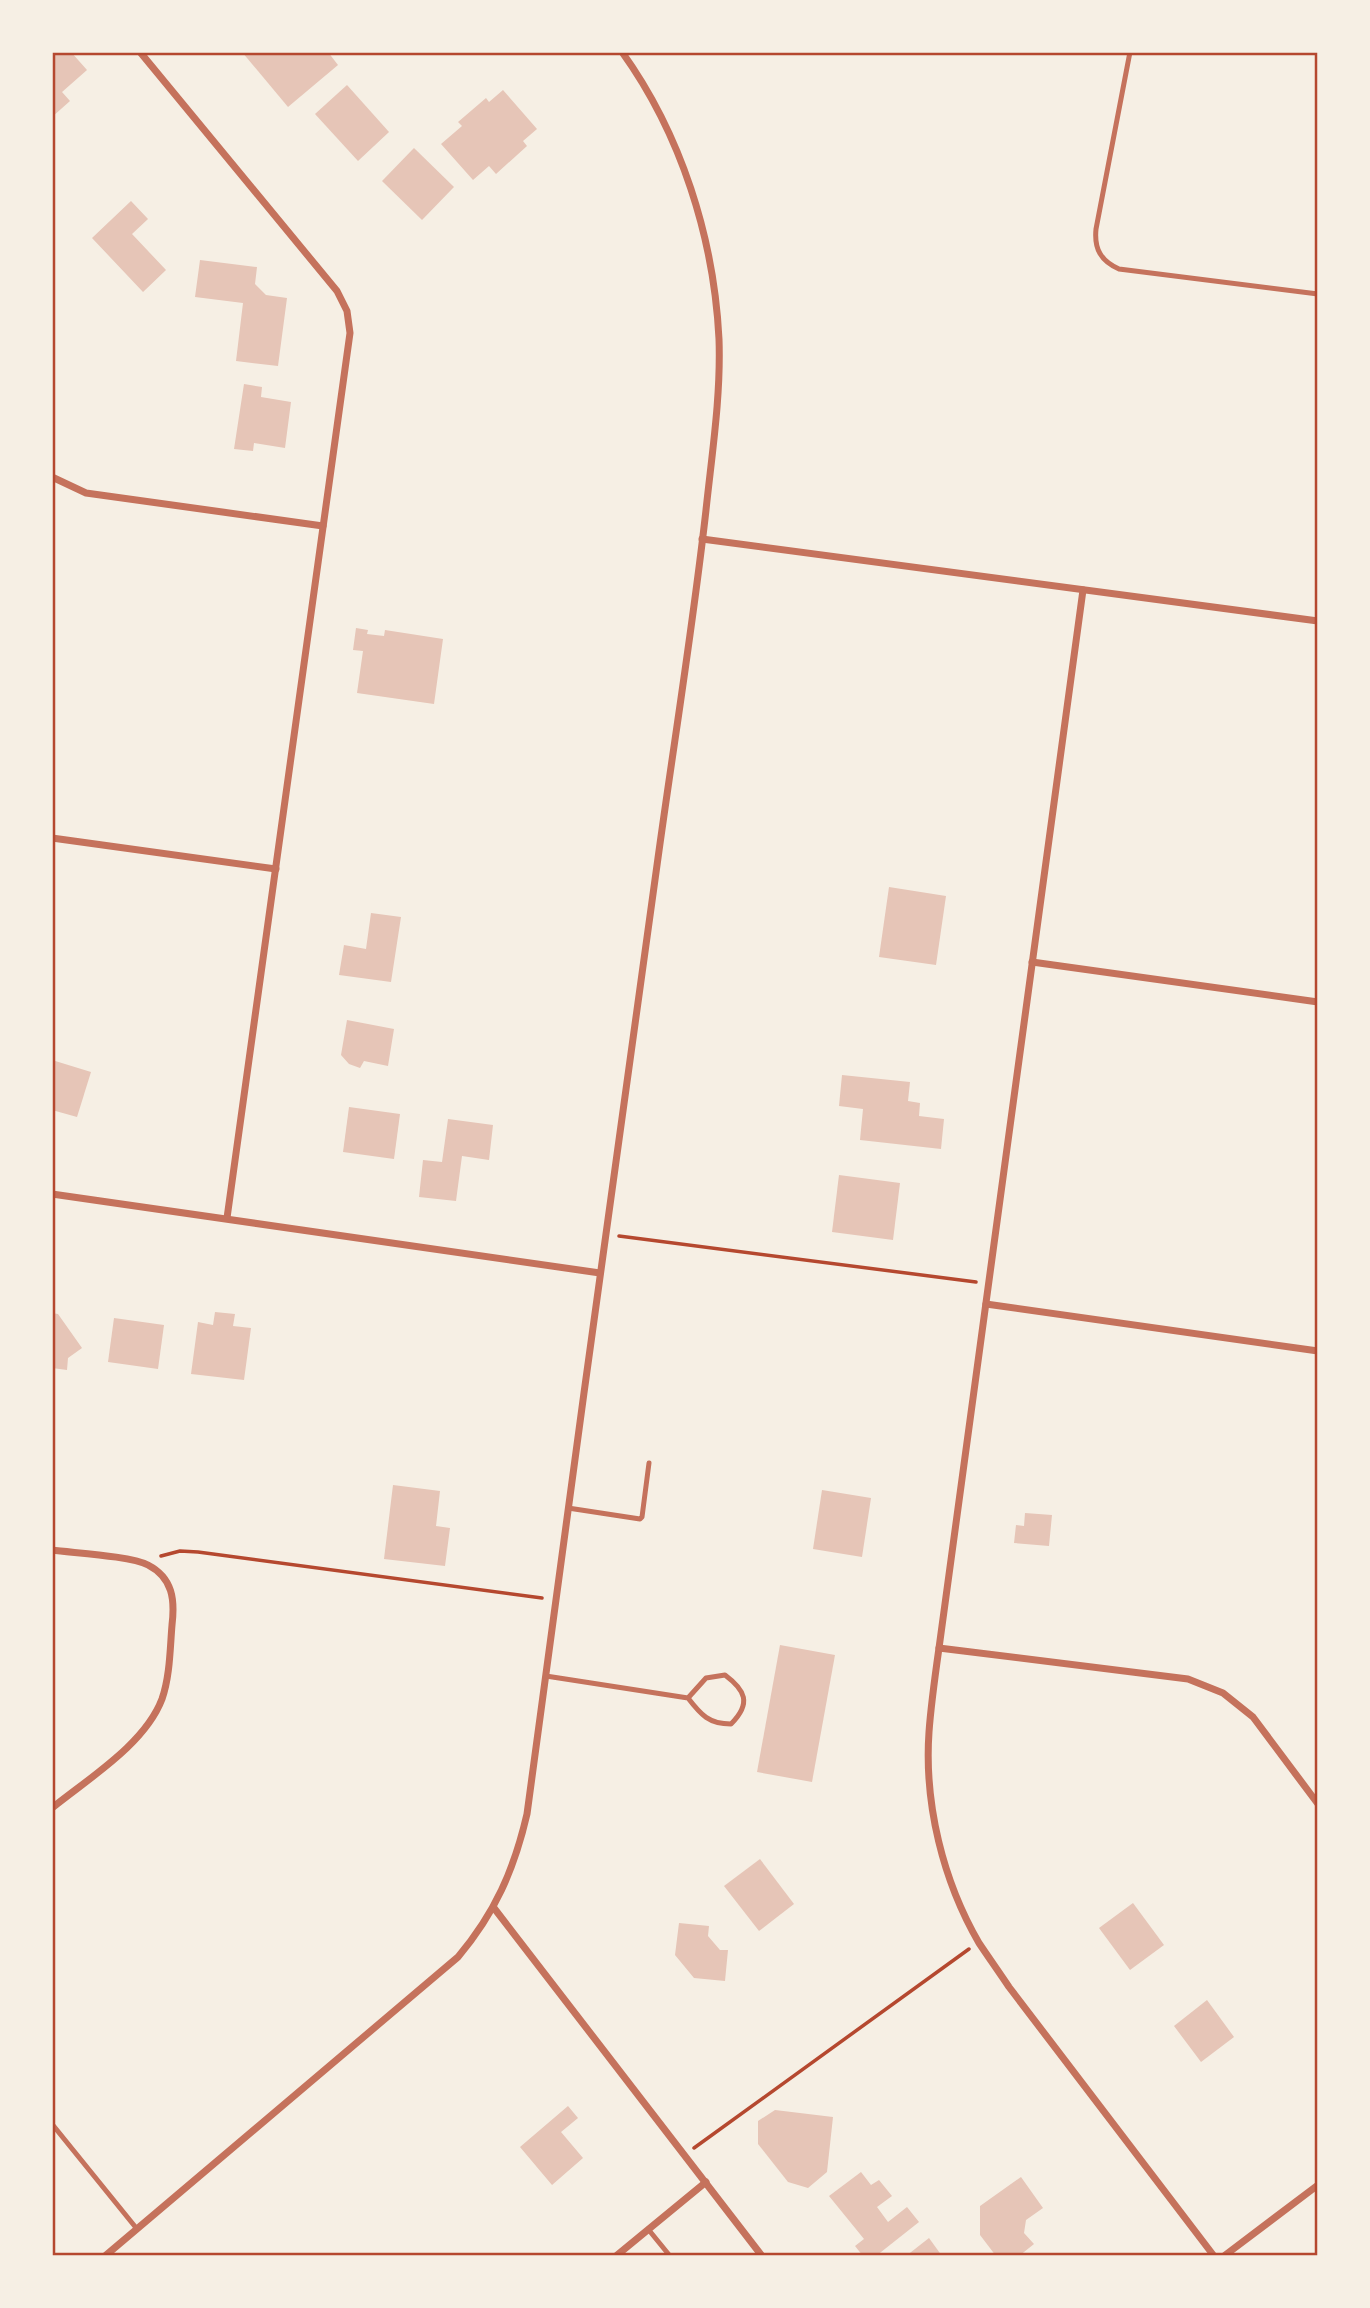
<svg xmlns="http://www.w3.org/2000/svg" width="1370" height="2308" font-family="Karla,sans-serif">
	<rect width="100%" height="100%" fill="#f6efe4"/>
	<g fill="#e6c5b7">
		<path d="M52,52H71L87,70L62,92L70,101L52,117Z"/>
		<path d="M242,52H328L338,65L288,107Z"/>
		<path d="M347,85L389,132L358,161L315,114Z"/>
		<path d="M503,90L537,129L523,141L527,146L496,174L489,166L473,180L441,144L462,126L458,122L486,98L489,102Z"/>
		<path d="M414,148L454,187L422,220L382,181Z"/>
		<path d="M131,201L148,219L132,234L166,270L143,292L92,238Z"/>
		<path d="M200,260L257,267L255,284L266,295L287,298L278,366L236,361L243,303L195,297Z"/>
		<path d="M244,384L262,387L261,397L291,402L285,448L254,443L253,451L234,449Z"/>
		<path d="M356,628L368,630L367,634L384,636L385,630L443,639L434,704L357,693L363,651L353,650Z"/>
		<path d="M889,887L946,896L936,965L879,957Z"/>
		<path d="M371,913L401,917L391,982L339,975L344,945L366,949Z"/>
		<path d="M347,1020L394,1029L388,1066L364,1061L360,1068L349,1064L341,1055Z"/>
		<path d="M52,1060L91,1072L77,1117L52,1110Z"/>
		<path d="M842,1075L910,1082L908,1101L920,1103L919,1116L944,1119L941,1149L860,1140L863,1109L839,1106Z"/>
		<path d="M349,1107L400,1114L394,1159L343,1152Z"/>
		<path d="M448,1119L493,1125L489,1160L462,1156L456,1201L419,1197L423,1160L442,1162Z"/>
		<path d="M839,1175L900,1183L893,1240L832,1232Z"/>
		<path d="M215,1312L235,1314L233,1326L251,1328L244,1380L191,1374L198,1322L213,1325Z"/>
		<path d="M52,1313L58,1314L82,1348L68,1358L67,1370L52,1368Z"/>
		<path d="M114,1318L164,1325L158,1369L108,1362Z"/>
		<path d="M393,1485L440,1491L436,1526L450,1528L445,1566L384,1559Z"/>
		<path d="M822,1490L871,1498L862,1557L813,1549Z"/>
		<path d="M1025,1513L1052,1515L1049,1546L1014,1543L1016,1525L1024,1526Z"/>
		<path d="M780,1645L835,1655L812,1782L757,1772Z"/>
		<path d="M760,1859L794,1904L759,1931L724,1886Z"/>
		<path d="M1133,1903L1164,1945L1130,1970L1099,1928Z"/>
		<path d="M679,1923L709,1926L708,1936L720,1950H728L725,1981L694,1978L675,1955Z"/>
		<path d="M1207,2000L1234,2037L1201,2062L1174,2026Z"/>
		<path d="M568,2106L578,2118L561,2132L583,2158L552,2185L520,2147Z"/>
		<path d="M775,2110L833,2117L827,2172L808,2188L788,2182L758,2144V2121Z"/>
		<path d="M861,2172L871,2185L879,2180L892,2196L877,2207L888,2222L907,2207L919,2222L876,2256H863L855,2246L864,2239L829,2196Z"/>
		<path d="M1021,2177L1043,2208L1026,2220L1024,2233L1034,2244L1019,2256H996L980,2235V2206Z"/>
		<path d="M929,2238L942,2256H906Z"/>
	</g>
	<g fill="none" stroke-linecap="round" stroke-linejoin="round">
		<g stroke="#b5482f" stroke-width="3.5">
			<path d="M619,1236L976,1282"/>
			<path d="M161,1556L180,1551L198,1552L542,1598"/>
			<path d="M694,2148L969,1949"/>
		</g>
		<g stroke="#c5725c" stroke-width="5">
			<path d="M1130,52L1096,229C1094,249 1101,261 1119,269L1318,294"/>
			<path d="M568,1508L640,1519L642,1517L649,1463"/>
			<path d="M546,1676L688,1698L706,1678L725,1675C745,1690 752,1703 731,1724C709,1724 701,1715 688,1698"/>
			<path d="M52,2124L137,2229"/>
			<path d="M648,2229L670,2256"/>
		</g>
		<g stroke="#c5725c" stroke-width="7">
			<path d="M140,52L337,291L347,311L350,333L227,1218"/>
			<path d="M52,477L86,493L323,526"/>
			<path d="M702,539L1318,621"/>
			<path d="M1083,590L939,1648C935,1676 931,1704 929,1732C924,1804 943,1881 979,1943C989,1958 999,1972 1009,1987L1214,2256"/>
			<path d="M52,838L276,869"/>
			<path d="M1032,962L1318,1002"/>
			<path d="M52,1194L600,1273"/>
			<path d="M986,1304L1318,1351"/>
			<path d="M52,1550C74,1553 131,1556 148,1565C173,1578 175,1600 172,1625C170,1649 170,1676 162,1699C145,1744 89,1778 52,1808"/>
			<path d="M939,1648L1188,1679L1223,1693L1253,1717L1318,1804"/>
			<path d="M494,1908L762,2256"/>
			<path d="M105,2256L458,1957C495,1913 514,1870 527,1814C570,1495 613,1177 658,858C674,742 693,626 706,510C712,453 721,396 719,339C714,238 681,134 622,52"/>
			<path d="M616,2256L706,2182"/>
			<path d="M1224,2256L1318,2185"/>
		</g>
	</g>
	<rect width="1370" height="2308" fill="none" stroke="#f6efe4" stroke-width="108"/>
	<rect x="54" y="54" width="1262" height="2200" fill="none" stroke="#b5482f" stroke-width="2.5"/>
</svg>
